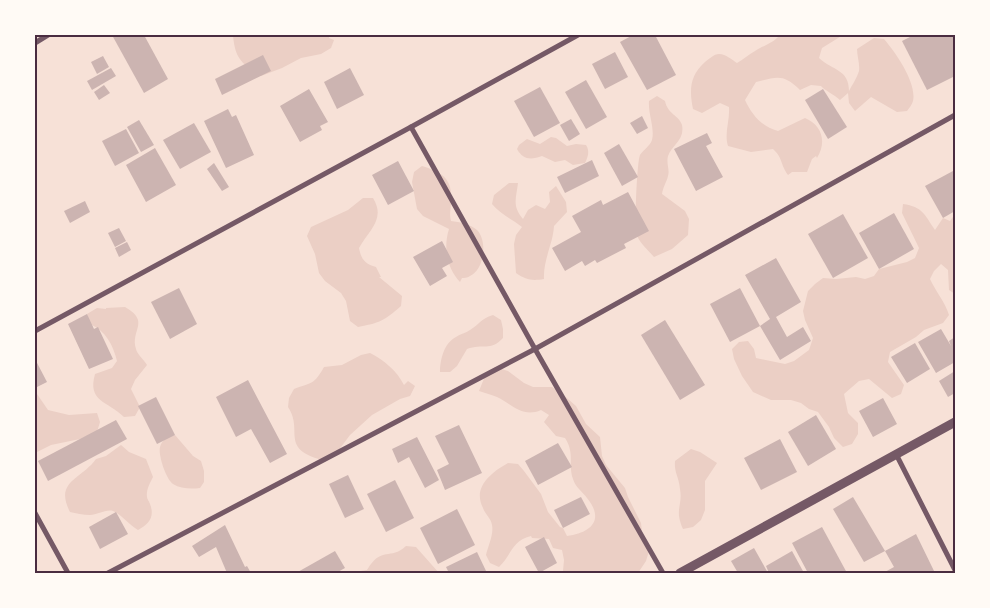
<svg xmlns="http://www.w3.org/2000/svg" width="990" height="608" font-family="'IBM Plex Serif',serif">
	<rect width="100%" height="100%" fill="#f7e1d7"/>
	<g fill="#ebcfc5">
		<path d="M233,35H329V38L334,40L331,48L321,54L301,58L282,68L261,76C242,64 235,59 233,35Z"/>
		<path d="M780,35H843L822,48L819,58C833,71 849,69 849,91C852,85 857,78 859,71C860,64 857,56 857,49L874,38L884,39C896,53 917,83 913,101C912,105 909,108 907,111L897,112L871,97L855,111L849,103L848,93L840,100C835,95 824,90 821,86L811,85L800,90C783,73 777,77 756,82L745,100C752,115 762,127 778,131L805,118C822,125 827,142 817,158L816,156L812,159L807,172H792L788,175C780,164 783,158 773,149L751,152L728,146C724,133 730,121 729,107L720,103L702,113L693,109C689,90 690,75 705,62C709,59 714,54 719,54C726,54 732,60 737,63C744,59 748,55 755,51C764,45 772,44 780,35Z"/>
		<path d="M657,96L665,101C668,115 679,115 682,125C685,140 672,145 668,156C666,163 670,170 668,176C667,181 663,187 662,194L685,211L689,219L688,235L672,249L654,257C648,250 641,244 637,236C634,229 637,161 640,155C643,150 650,146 652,140C655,128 648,114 649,101Z"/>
		<path d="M551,137L556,138L567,146L576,144L586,145C590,151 588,157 585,163L573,165L565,160L555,162L542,156C531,160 523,160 517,149L519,145L527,139L540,144Z"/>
		<path d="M422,166C441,172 453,178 451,201C451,209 449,213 451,221C460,222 470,224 477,230C488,241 484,270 470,276C467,278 464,278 462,278L460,282C447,268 443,248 449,229L423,216L417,209L412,182L414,172Z"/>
		<path d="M509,183H518C516,199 512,206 523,219L528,210L536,205L545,209L550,202L549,192L556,186L566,202L567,212L554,226C553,244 543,260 544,279C532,281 526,280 516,273L514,244L516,235L522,227C512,219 500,214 492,204L494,195Z"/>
		<path d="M363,198H373C386,219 369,230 359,248C361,259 365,264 376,267L381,277H379L402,296L401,306C384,321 379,323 358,327L350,321L346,301L341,293L325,281L319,273L315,254L307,236L311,227L348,210Z"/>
		<path d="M903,204C923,207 924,214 935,230L943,218L950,221L955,214V294L949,290L948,270L941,264L934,271L930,279C936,292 945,302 949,315L943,323L924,330L916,337L890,352L888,362L904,385L901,394L892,398L869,379L859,381L844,394L848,413L858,423V434L852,444L843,447L834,438L829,427L818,412L809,409L801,403L791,400H771L753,392L742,376L734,359L732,349L739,342L748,341L754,349L756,358L785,364L794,361L809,350L813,338L805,320L803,311L808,291L815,284L823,278L836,279L856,277L865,279L874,276L879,269L907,262L915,258L919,248L902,213Z"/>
		<path d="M125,307C151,322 130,330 136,349C137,354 144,360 147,365L135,380L131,389L140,407L135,416L124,417C108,401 87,402 95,374L112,368L117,361C113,345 106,331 90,324L87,314L97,308L106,309V308Z"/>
		<path d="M493,315L501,320L503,329V338C490,352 483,343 467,349L457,366L450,372H440C440,360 444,343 456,337C460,334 466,333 470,330C480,324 480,319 493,315Z"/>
		<path d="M370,353C384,360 397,371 404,385L408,381L415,386L410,396L400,399L372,415L350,435L338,451L322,460C279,448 304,431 288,407L289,398L294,389C312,382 314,385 324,367L342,365L361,355Z"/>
		<path d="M495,367L508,371L524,383L533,387H552L561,393L576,406L586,424L600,437L602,456L606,465L625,488L628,497L641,523L642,532L649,551L646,561L638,573H579L563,571L564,560L562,550L553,548L549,539L532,538L531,536C511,541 512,555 499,567L490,563L486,555C488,546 494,534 492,525C491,518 485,514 483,508C472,487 492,472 508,463L518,464L524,471L541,494L548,512L560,527L563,528L567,536C591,533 605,520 587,498C583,492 575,487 573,479C568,464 575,453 565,438L556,436L544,422L549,415L541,410C523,418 513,405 497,397C492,395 485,393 479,391L485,376Z"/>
		<path d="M35,394H37L48,410L69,415L97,413L100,422L97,432L80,439L51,445L35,453Z"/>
		<path d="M175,435L193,456L201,461L204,471V482L200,488C191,489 181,489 173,484C166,479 158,455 160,447C162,439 169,437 175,435Z"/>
		<path d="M121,445L129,452L146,459L153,477C150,483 146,490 147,497C147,499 149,501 150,504C155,517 149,524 138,530C129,525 121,514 113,511C106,509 97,515 90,515C83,515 76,513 70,512C54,481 81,480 96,459L106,456Z"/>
		<path d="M691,449L700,452L717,463L705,481V510L701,520L693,527L683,529C674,509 683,506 680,489C679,477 674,473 675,461Z"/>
		<path d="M406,546L416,547L439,573H348L367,570C382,545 390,561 406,546Z"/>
	</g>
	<g fill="#ccb4b1">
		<path d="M112,35H144L168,79L144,93Z"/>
		<path d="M633,35H655L676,75L647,90L620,42Z"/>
		<path d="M914,35H952L955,40V76L927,90L902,41Z"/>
		<path d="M615,52L628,77L605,89L592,64Z"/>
		<path d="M263,55L271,71L222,95L215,79Z"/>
		<path d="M103,56L109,67L97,74L91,62Z"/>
		<path d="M111,68L116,76L92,90L87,81Z"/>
		<path d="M350,68L364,95L337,109L324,82Z"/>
		<path d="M586,80L607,117L586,129L565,92Z"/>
		<path d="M104,85L110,93L99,100L94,92Z"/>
		<path d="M540,87L560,123L534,137L514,101Z"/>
		<path d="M309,89L328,122L320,126L322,130L300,142L280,106Z"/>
		<path d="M823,89L847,127L828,139L805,100Z"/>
		<path d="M228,109L232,117L236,115L254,155L226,168L204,121Z"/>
		<path d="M642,116L648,128L637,134L630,123Z"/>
		<path d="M571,119L580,134L569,141L560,125Z"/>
		<path d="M139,120L154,145L141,152L127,127Z"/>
		<path d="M194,123L211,152L180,169L163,140Z"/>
		<path d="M126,129L139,153L115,166L102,141Z"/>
		<path d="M707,133L712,143L706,146L723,177L696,191L674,149Z"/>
		<path d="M619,144L638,177L622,186L604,153Z"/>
		<path d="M155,148L176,185L146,202L126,165Z"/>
		<path d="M592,160L599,176L565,193L557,177Z"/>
		<path d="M398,161L414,191L388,205L372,175Z"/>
		<path d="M214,163L229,187L222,191L207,169Z"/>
		<path d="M953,171L955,175V211L943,218L925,186Z"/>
		<path d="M628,192L649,231L624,244L626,248L597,263L595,260L585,266L582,261L565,271L552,248L581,232L572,216L601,200L603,205Z"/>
		<path d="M85,201L90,212L70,223L64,211Z"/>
		<path d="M894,213L914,249L879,269L859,233Z"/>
		<path d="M843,214L868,258L833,278L808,234Z"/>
		<path d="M119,228L126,241L115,247L108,233Z"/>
		<path d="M442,241L453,262L442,268L447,276L430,286L413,257Z"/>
		<path d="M127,242L131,250L119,257L115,248Z"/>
		<path d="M776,258L801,302L776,317L787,337L803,327L811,341L780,360L760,326L770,319L745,275Z"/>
		<path d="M179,288L197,324L170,339L151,302Z"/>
		<path d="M740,288L760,326L730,342L710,304Z"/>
		<path d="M87,314L94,329L98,327L113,359L89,369L68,324Z"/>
		<path d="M665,320L705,385L680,400L641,335Z"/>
		<path d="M941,329L951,346L949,341L955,337V362L936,373L918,342Z"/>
		<path d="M915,343L930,369L907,383L891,357Z"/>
		<path d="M35,359L47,382L35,388Z"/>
		<path d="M955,371V393L948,397L939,381Z"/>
		<path d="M248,380L287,454L270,463L251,429L236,437L216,397Z"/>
		<path d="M156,397L175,435L157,444L138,406Z"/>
		<path d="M883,398L897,424L873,437L859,411Z"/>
		<path d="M816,415L836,449L808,466L788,432Z"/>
		<path d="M116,420L127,439L48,481L38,461Z"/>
		<path d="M459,425L482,473L445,490L437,470L449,464L435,436Z"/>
		<path d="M417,437L439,480L425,488L409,457L398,463L392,449Z"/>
		<path d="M780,439L797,472L761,490L744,458Z"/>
		<path d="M558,443L572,467L538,485L525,461Z"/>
		<path d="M348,475L364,509L345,518L329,484Z"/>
		<path d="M395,480L414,518L386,532L367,494Z"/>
		<path d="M581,497L590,514L563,528L554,510Z"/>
		<path d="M853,497L885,551L864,562L833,509Z"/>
		<path d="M457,509L475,545L438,564L420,528Z"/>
		<path d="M116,512L128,534L100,549L89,527Z"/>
		<path d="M225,525L245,567L247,566L251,573H227L216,547L199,557L192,546Z"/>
		<path d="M822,527L847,573H808L792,543Z"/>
		<path d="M916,534L935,573H883L894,567L885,551Z"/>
		<path d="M544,537L557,563L539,573L525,547Z"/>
		<path d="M754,548L768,573H738L731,561Z"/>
		<path d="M335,551L345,568L336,573H296Z"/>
		<path d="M792,551L804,573H769L766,566Z"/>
		<path d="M477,552L487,573H449L446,567Z"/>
	</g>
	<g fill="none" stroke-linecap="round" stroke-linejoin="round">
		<g stroke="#755966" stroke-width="5">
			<path d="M35,43L48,35"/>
			<path d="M411,127L535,349L663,573"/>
			<path d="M35,331L411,127L578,35"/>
			<path d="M896,454L955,570"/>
			<path d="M35,513L68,573"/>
			<path d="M108,573L535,349L955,115"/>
		</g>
		<path stroke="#755966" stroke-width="9" d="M680,573L955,422"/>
	</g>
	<rect width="990" height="608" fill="none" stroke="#fffaf5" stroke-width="72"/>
	<rect x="36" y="36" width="918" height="536" fill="none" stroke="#4a2c40" stroke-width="2"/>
</svg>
